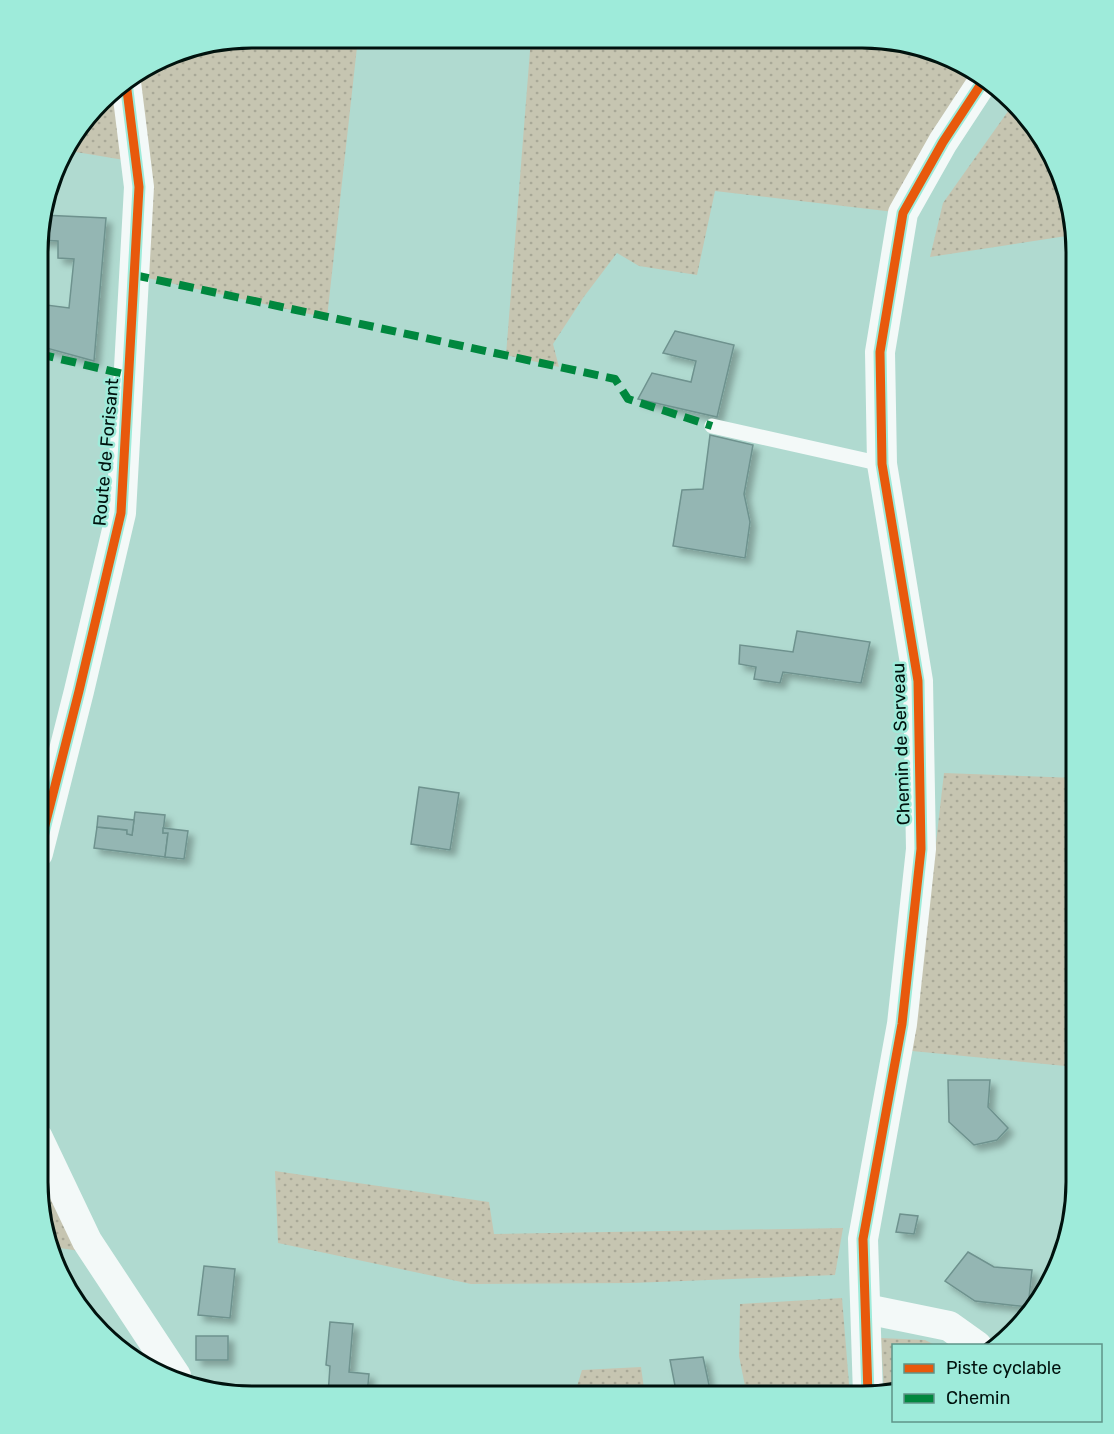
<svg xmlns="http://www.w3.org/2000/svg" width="1114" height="1434" font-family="Rubik,sans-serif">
	<defs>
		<pattern id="grass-dots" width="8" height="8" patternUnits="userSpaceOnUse" patternTransform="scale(1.5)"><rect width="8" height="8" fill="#c6c5b1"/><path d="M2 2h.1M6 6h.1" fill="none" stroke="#a8a897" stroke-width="1.8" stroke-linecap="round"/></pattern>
		<filter id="shadow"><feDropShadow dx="5.5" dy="5.5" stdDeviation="3" flood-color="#0004"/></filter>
	</defs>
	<rect width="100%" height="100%" fill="#b0dad0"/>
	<g fill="url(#grass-dots)">
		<path d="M252,38H358L327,318L134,275L136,162L64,150L66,145L111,90L182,49Z"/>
		<path d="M531,38L891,39L982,74L903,213L715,191L697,275L639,266L617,253L583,298L553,344L559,367L506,355Z"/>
		<path d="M1011,107L1054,157L1073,235L930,257L943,203Z"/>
		<path d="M944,773L1076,778V1067L912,1051Z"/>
		<path d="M275,1171L489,1202L494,1234L843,1228L835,1275L633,1283L471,1284L278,1243Z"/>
		<path d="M38,1172L80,1251L53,1247L38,1183Z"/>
		<path d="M842,1298L850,1396H747L739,1356L740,1304Z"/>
		<path d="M881,1338L925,1340L935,1345L894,1346L893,1389L884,1392Z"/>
		<path d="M641,1367L645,1396H574L582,1370Z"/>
	</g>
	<g fill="#94b6b3" stroke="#6e928e" stroke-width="1.5" filter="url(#shadow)">
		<path d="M42,215L106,218L94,361L39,346V304L69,308L74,259L58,258V241L39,240V223Z"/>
		<path d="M675,331L734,345L717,417L638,399L652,373L691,382L696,361L663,353Z"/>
		<path d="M710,435L753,445L744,494L750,522L745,558L673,546L682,490L703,489Z"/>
		<path d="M797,631L870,642L861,683L783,672L780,683L754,679L756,667L739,664L740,645L793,652Z"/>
		<path d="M419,787L459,793L450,850L411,844Z"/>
		<path d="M135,812L165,815L163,833H168L165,857L94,848L97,827L127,830V834L132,835Z"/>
		<path d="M98,816L134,820L132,835L127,834V830L97,827Z"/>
		<path d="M163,828L188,831L184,859L165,857L168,833H163Z"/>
		<path d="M948,1080H990L988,1107L1008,1128L997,1140L974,1145L949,1122Z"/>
		<path d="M900,1214L918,1216L914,1234L896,1232Z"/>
		<path d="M968,1252L994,1267L1032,1270L1028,1307L975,1301L945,1281Z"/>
		<path d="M204,1266L235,1269L230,1318L198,1315Z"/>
		<path d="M330,1322L353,1324L349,1372L369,1374L367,1395H328L330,1366L326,1365Z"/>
		<rect x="196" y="1336" width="32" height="24"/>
		<path d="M703,1357L709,1385L718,1396H677L670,1360Z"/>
	</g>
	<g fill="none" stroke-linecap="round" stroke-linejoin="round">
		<path stroke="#f3f9f8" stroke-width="15" d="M712,426L882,464"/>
		<g stroke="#f3f9f8" stroke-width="30">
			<path d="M38,853L79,691L121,513L139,187L126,82"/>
			<path d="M38,1138L87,1241L176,1376"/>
			<path d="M866,1309L949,1326L977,1346"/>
			<path d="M868,1395L863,1239L902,1024L921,849L918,681L882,464L880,352L903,213L943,142L985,78"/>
		</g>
		<g stroke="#00873e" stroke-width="8" stroke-dasharray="15 8" stroke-linecap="butt">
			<path d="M134,275L615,379L628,399L712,426"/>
			<path d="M39,354L128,375"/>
		</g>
		<defs>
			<g id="cycleway">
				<path d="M38,853L79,691L121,513L139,187L126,82"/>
				<path d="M868,1395L863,1239L902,1024L921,849L918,681L882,464L880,352L903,213L943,142L985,78"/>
			</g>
		</defs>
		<use href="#cycleway" stroke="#9eebda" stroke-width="13"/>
		<use href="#cycleway" stroke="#e8590c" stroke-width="9"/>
	</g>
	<g text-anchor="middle" stroke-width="5" stroke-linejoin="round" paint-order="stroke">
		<g font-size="18" fill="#00120e" stroke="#9eebda">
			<text transform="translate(106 452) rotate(-85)" y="6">Route de Forisant</text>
			<text transform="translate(901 744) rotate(-92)" y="6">Chemin de Serveau</text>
		</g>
	</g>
	<path d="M0 0H1114V1434H0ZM252 48H862A204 204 0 0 1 1066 252V1182A204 204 0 0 1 862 1386H252A204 204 0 0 1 48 1182V252A204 204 0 0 1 252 48Z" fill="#9eebda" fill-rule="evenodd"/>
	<path fill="none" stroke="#00120e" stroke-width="3" d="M252 48H862A204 204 0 0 1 1066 252V1182A204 204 0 0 1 862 1386H252A204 204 0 0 1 48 1182V252A204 204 0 0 1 252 48Z"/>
	<rect x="892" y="1344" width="210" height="78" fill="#9eebda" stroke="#5f9488" stroke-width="1.5"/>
	<rect x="904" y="1364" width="30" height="9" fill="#e8590c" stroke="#5f9488" stroke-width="1.5"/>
	<text x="946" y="1374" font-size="18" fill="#00120e">Piste cyclable</text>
	<rect x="904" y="1394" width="30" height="9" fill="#00873e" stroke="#5f9488" stroke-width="1.5"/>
	<text x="946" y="1404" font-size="18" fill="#00120e">Chemin</text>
</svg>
